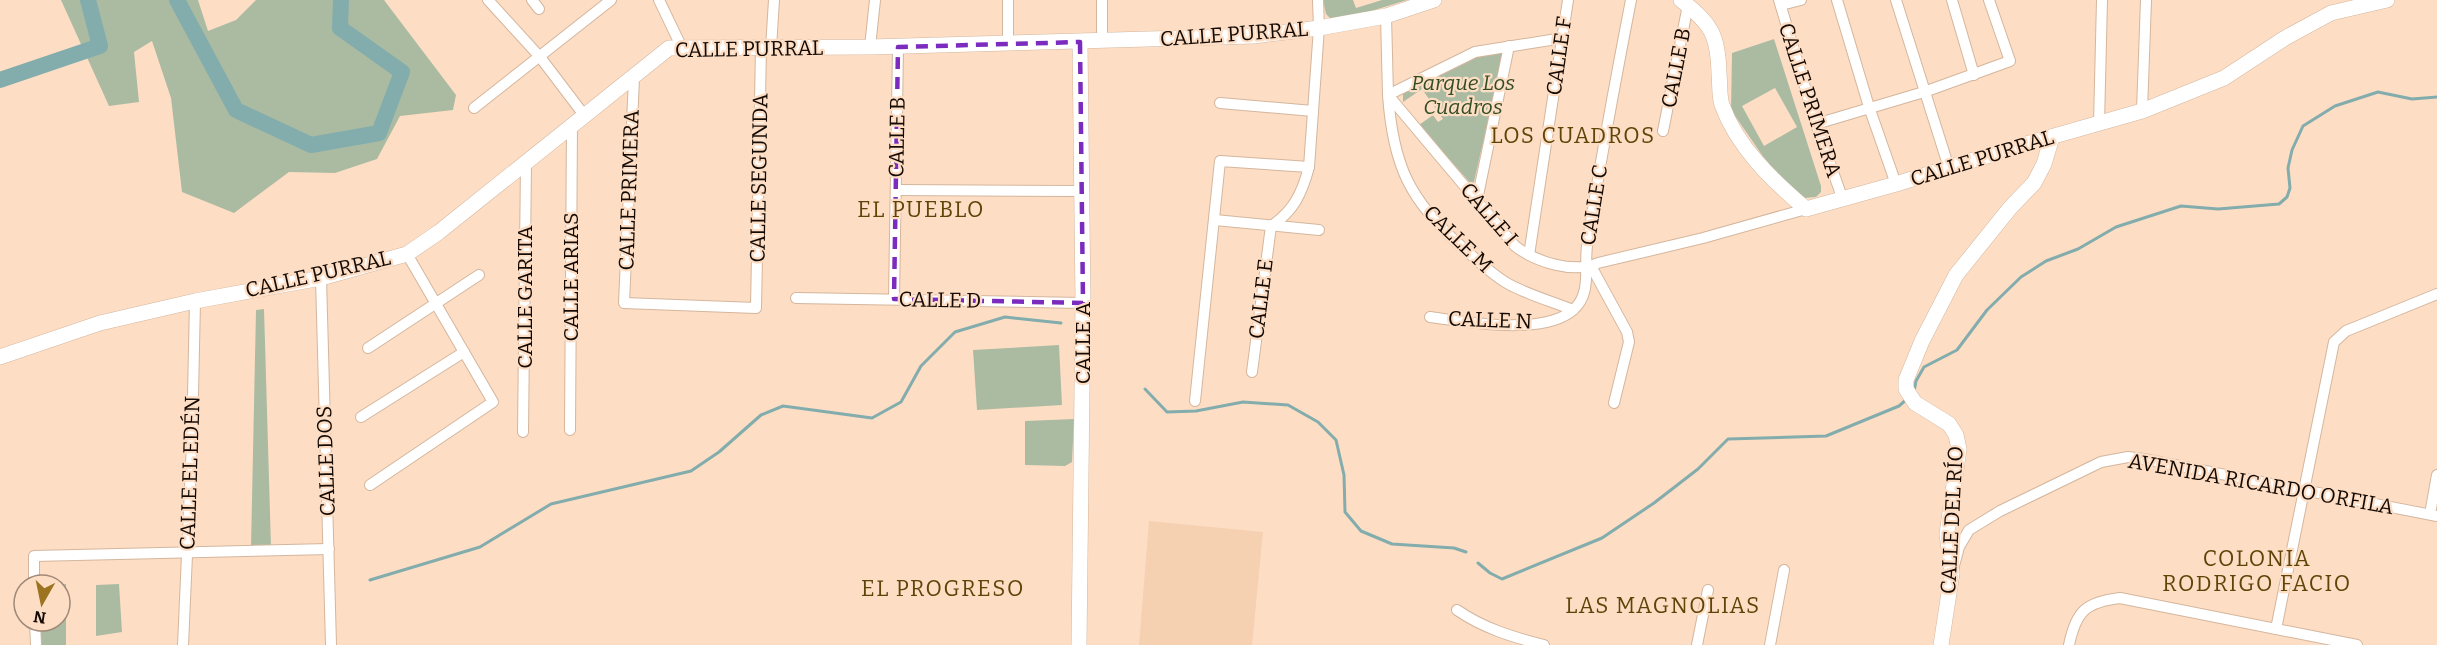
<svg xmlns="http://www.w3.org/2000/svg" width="2437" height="645" font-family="Bitter,serif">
	<rect width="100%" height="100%" fill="#fddec5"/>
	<path fill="#f5d0b1" d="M1149,521L1263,532L1252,645H1139Z"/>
	<g fill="#abbba2" fill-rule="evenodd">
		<path d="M61,0H198L208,31L236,20L256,0H384L456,95L453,110L400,116L377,159L335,173L289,172L234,213L182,192L171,98L152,41L134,52L139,102L109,106Z"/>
		<path d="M1323,0H1353L1356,8L1382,0H1407L1352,17L1331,19L1326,14Z"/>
		<path d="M1774,39L1821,186V192L1816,197L1804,198L1783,181L1762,155L1731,110L1732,53ZM1775,88L1797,127L1764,146L1742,106Z"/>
		<path d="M1504,51L1473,186L1419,125L1433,115L1438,122L1443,119L1422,89L1403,102V92L1475,56Z"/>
		<path d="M264,309L271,547H251L256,310Z"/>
		<path d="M1059,345L1062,405L977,410L973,350Z"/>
		<path d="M1074,419L1072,462L1065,466L1025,465V421Z"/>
		<path d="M66,584V645H41V621H60V585H56Z"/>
		<path d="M119,584L122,632L96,636V585Z"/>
	</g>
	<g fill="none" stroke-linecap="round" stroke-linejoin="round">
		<g stroke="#83acad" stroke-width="3">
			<path d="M1145,389L1167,412L1196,411L1243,402L1288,405L1318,422L1336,440L1344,475L1345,512L1361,531L1392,544L1454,548L1466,552"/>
			<path d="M1914,392L1916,381L1924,367L1957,350L1987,310L2021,277L2046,261L2078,249L2116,227L2181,206L2218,209L2279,204L2287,197L2290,188L2288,168L2292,150L2303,126L2335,106L2378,92L2412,99L2437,97"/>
			<path d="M1478,563L1490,573L1502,579L1602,538L1654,503L1698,469L1728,439L1826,436L1899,406L1907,399"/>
			<path d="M370,580L480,547L551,504L691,471L719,452L761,415L783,406L872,418L901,402L921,366L955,332L1005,317L1061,323"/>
		</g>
		<g stroke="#83acad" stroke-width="16">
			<path d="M177,0L236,110L311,145L379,133L402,72L340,28L341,0"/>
			<path d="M0,80L100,46L88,0"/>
		</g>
		<defs>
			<g id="street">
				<path d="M488,0L540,57L584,115"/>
				<path d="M532,0L539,9"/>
				<path d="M659,0L682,48"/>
				<path d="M1008,0V44"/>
				<path d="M1779,0L1816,124L1843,200"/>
				<path d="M1837,0L1869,107L1896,184"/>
				<path d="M1896,0L1949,168"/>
				<path d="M1952,0L1974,75"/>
				<path d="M1781,5L1801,0"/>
				<path d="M1386,16L1388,95L1515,246C1536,262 1573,274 1598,263L1703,238L1806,209"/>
				<path d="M1563,38L1475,52L1388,95C1393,165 1409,200 1462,247C1476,259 1489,272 1505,282C1525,294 1551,301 1573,310"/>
				<path d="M1102,40V0"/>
				<path d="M870,47L875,0"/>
				<path d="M771,48L774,0"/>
				<path d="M634,78L624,303L756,308L761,48"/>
				<path d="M1220,103L1313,111"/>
				<path d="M474,108L611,0"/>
				<path d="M2142,111L2146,0"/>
				<path d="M2099,123L2102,0"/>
				<path d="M1816,124L1924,92L2010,61L1989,0"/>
				<path d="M1663,131L1688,5"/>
				<path d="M896,190L1081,191"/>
				<path d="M1477,200L1509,46"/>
				<path d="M1215,220L1319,230"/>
				<path d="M1529,255L1568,0"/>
				<path d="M1591,266L1627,332L1629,342L1614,403"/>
				<path d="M321,278L331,645"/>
				<path d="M796,298L1083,303"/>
				<path d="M894,299L898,47"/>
				<path d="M1430,317C1467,322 1543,336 1573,310C1592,294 1584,268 1587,246C1600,164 1615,82 1631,0"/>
				<path d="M368,348L479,275"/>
				<path d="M1252,372L1271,226C1294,211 1302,193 1309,167L1319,28L1318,0"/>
				<path d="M1195,401L1220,161L1309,167"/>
				<path d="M361,417L464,352"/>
				<path d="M570,430L572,124"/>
				<path d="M523,432L526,163"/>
				<path d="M370,485L493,402L407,254"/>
				<path d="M2430,514L2437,475"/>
				<path d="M1954,566L1959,547L1969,530L2000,511L2101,462L2128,457L2144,459L2437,516"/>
				<path d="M34,585V556L329,549"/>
				<path d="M1457,610C1483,628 1512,637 1544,645"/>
				<path d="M35,621L36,645"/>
				<path d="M2276,629L2334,342L2346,331L2437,294"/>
				<path d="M183,645L192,442L195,301"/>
				<path d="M1697,645L1708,590"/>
				<path d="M1770,645L1784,570"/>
				<path d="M2069,645C2076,611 2086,602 2120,598L2357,645"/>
			</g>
			<g id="secondary">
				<path d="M1681,0C1711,24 1718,34 1719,73C1720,84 1719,96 1722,105C1737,147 1773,181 1806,209L1896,184L2019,146L2142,111L2224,78L2285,38L2331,13L2387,0"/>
				<path d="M0,357L100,323L195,301L321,278L407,254L439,232L669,48L870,47L1254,36L1319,28L1386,16L1434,0"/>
				<path d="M1079,645L1083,303L1080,42"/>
				<path d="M1941,645L1952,573L1947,534L1959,449L1956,435L1949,424L1915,403L1906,389V380L1922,341L1956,275L2010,208L2034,183L2044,164L2052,137"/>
			</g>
		</defs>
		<use href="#street" stroke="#d4b69d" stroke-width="12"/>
		<use href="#secondary" stroke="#d4b69d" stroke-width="16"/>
		<use href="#street" stroke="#fff" stroke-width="10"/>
		<use href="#secondary" stroke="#fff" stroke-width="15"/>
	</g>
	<path fill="none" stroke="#7b2cbf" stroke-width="4.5" stroke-dasharray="12 8" stroke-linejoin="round" d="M1080,42L1083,303L894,299L898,47Z"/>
	<g text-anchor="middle" stroke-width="4.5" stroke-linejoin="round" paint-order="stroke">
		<g font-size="21" fill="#140a03" stroke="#fddec5">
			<text transform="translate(1234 34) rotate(-4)" y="7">CALLE PURRAL</text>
			<text transform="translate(749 49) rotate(-1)" y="7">CALLE PURRAL</text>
			<text transform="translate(1559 56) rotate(-82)" y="7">CALLE F</text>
			<text transform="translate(1676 68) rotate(-79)" y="7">CALLE B</text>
			<text transform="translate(1810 100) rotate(72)" y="7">CALLE PRIMERA</text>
			<text transform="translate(897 137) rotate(-89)" y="7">CALLE B</text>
			<text transform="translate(1982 158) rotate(-17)" y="7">CALLE PURRAL</text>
			<text transform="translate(759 178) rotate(-89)" y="7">CALLE SEGUNDA</text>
			<text transform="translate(629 190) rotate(-88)" y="7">CALLE PRIMERA</text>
			<text transform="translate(1594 205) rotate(-81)" y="7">CALLE C</text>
			<text transform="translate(1489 214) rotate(49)" y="7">CALLE I</text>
			<text transform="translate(1458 239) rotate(44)" y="7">CALLE M</text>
			<text transform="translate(318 274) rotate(-13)" y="7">CALLE PURRAL</text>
			<text transform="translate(571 277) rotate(-90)" y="7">CALLE ARIAS</text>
			<text transform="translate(525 297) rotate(-90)" y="7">CALLE GARITA</text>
			<text transform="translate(1261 299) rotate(-83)" y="7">CALLE E</text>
			<text transform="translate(940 300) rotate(1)" y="7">CALLE D</text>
			<text transform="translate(1490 320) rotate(2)" y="7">CALLE N</text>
			<text transform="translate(1083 343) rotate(-90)" y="7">CALLE A</text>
			<text transform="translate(326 461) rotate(-92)" y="7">CALLE DOS</text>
			<text transform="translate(190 473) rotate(-88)" y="7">CALLE EL EDÉN</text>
			<text transform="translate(2261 484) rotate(10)" y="7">AVENIDA RICARDO ORFILA</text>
			<text transform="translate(1952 520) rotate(-87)" y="7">CALLE DEL RÍO</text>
		</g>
		<g font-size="21" font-style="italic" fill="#334d22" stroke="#fddec5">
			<text x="1463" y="90">Parque Los<tspan x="1463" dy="24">Cuadros</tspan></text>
		</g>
		<g font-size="22" letter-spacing="1.5" fill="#5f4408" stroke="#fddec5">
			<text x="1573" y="143">LOS CUADROS</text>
			<text x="921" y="217">EL PUEBLO</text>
			<text x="2257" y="566">COLONIA<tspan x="2257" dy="25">RODRIGO FACIO</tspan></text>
			<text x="943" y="596">EL PROGRESO</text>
			<text x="1663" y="613">LAS MAGNOLIAS</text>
		</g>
	</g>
	<g transform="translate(42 603) rotate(189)"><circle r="28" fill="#fddec5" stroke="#a08977" stroke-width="1.5"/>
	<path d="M0-4.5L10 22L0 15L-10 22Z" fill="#9c7421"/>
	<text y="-9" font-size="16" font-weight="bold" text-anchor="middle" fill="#140a03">N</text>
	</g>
</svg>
